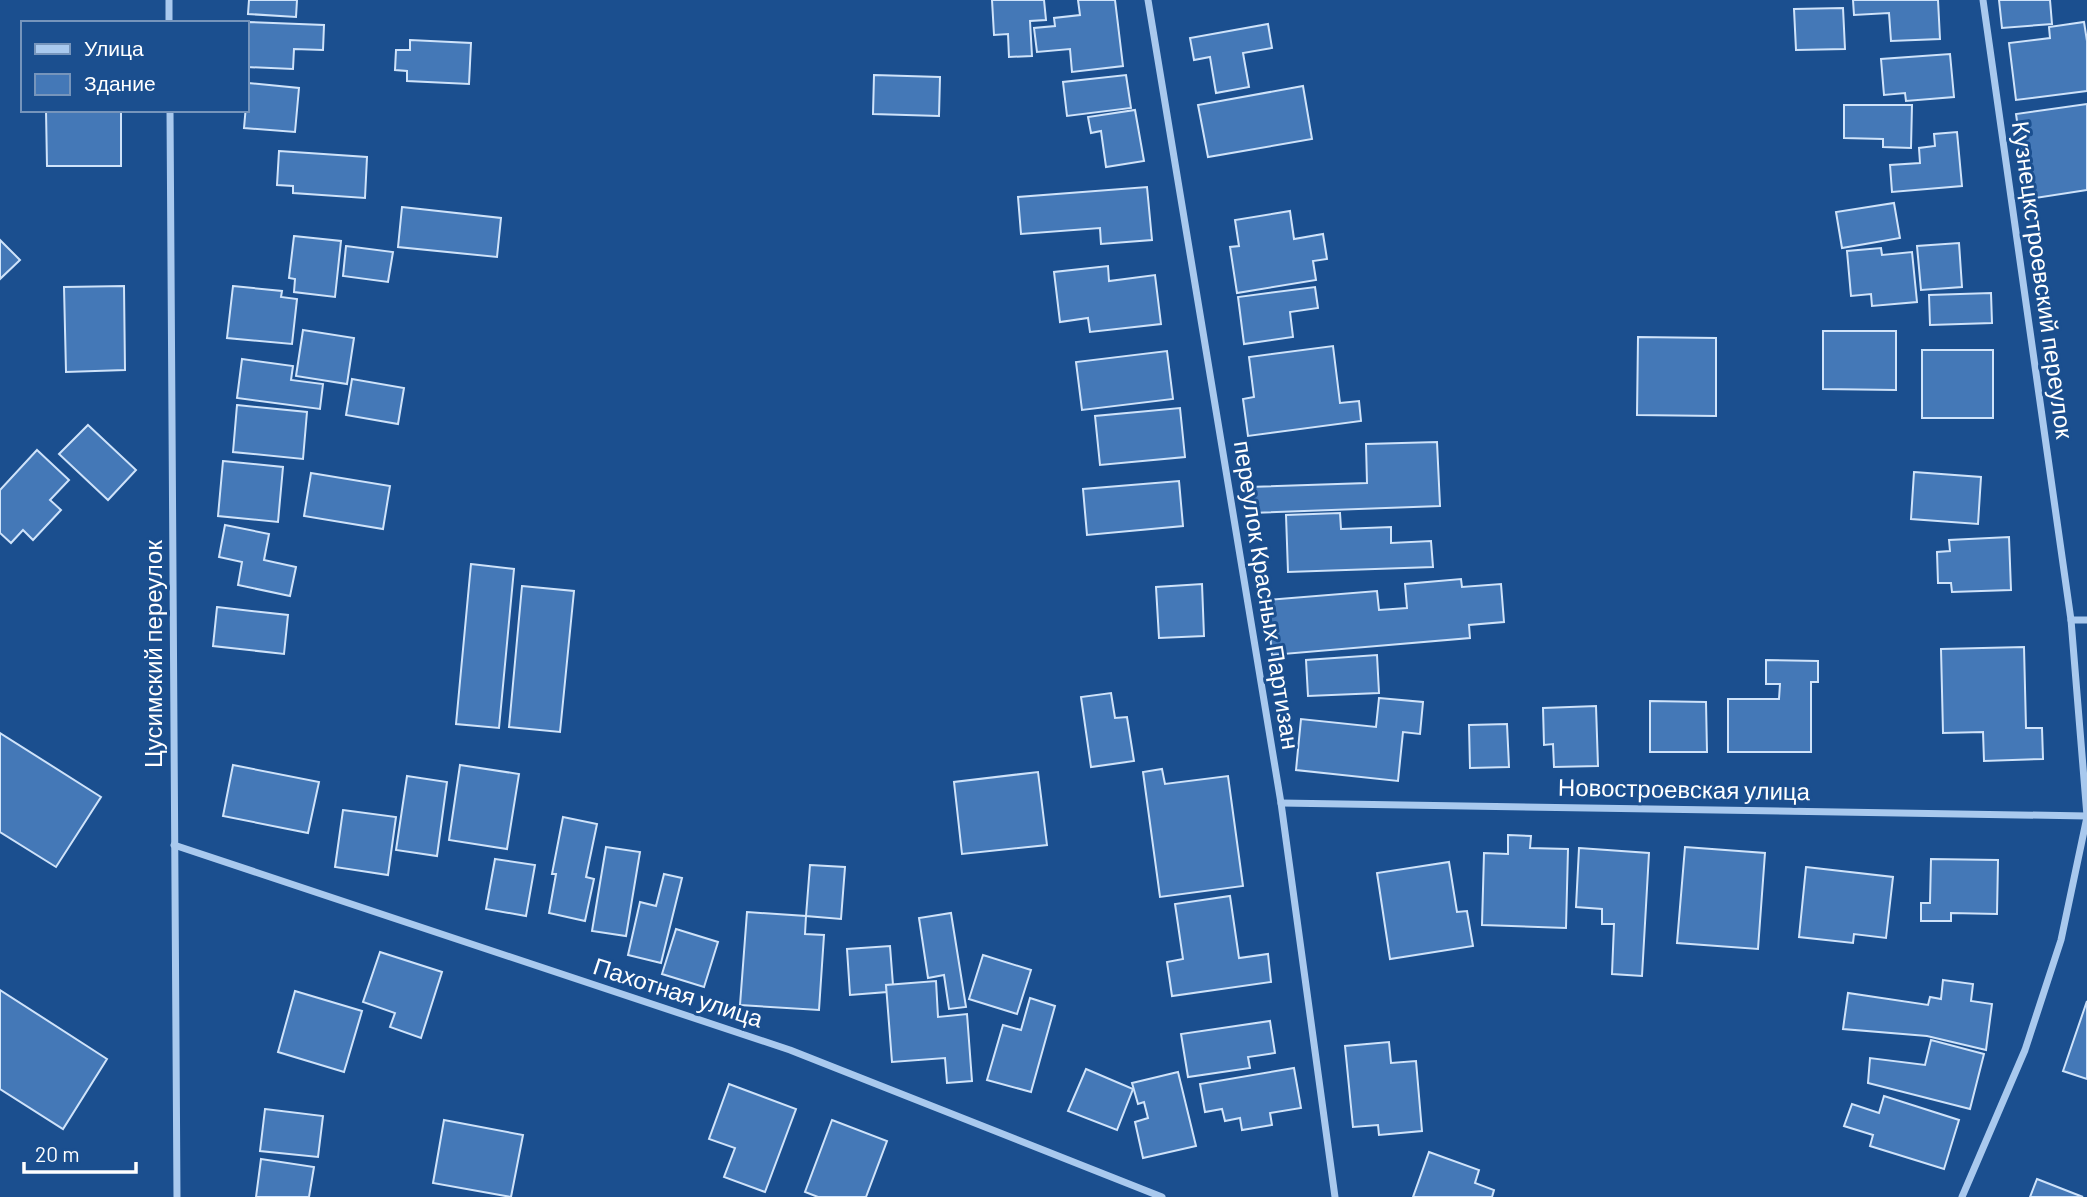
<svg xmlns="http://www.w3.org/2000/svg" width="2087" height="1197" font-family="Barlow,sans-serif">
	<rect width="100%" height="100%" fill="#1b4f8f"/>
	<g fill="#4478b7" stroke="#cfe3fa" stroke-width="2">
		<path d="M249,0H297L296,17L248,14Z"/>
		<path d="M992,0H1044L1046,20L1030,21L1032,56L1009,57L1008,34L994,35Z"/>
		<path d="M1078,0H1115L1123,66L1072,72L1070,49L1037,52L1034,28L1055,26L1054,18L1080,15Z"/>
		<path d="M1853,0H1938L1940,39L1891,41L1889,13L1854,15Z"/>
		<path d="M1999,0H2050L2052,24L2002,28Z"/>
		<path d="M1843,8L1845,49L1796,50L1794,9Z"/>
		<path d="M248,22L324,25L323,50L294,49L293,69L247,67Z"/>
		<path d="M2084,22L2087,41V91L2016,100L2009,43L2050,38L2049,27Z"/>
		<path d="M1268,24L1272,48L1243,53L1249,87L1216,93L1210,57L1194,60L1190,38Z"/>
		<path d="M410,40L471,43L469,84L407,81V71L395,70L396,50H410Z"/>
		<path d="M1950,54L1954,97L1906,101L1905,93L1884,95L1881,59Z"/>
		<path d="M874,75L940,77L939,116L873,114Z"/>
		<path d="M1126,75L1131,108L1067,116L1063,82Z"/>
		<path d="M248,83L299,88L295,132L244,128Z"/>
		<path d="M1303,86L1312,139L1208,157L1198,105Z"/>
		<path d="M2087,104V190L2028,199L2016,114Z"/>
		<path d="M1844,105H1912L1911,148L1883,147V139L1844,138Z"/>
		<path d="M46,110H121V166H47Z"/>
		<path d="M1135,110L1144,161L1106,167L1101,131L1091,133L1088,117Z"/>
		<path d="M1957,132L1962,186L1892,192L1890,165L1920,163L1919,148L1935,146L1934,134Z"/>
		<path d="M279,151L367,157L365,198L293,193V186L277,185Z"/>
		<path d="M1147,187L1152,240L1101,244L1100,228L1021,234L1018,197Z"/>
		<path d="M1894,203L1900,238L1842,248L1836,212Z"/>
		<path d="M402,207L501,218L497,257L398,247Z"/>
		<path d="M1290,211L1294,239L1323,234L1327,259L1313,261L1316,280L1237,293L1230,247L1239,246L1235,220Z"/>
		<path d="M294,236L341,241L335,297L294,292L295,279L289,278Z"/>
		<path d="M0,240L20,260L0,279Z"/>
		<path d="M1959,243L1962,287L1921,290L1917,246Z"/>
		<path d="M346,246L393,252L388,282L343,276Z"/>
		<path d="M1881,248L1882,255L1912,252L1917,302L1872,306L1871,294L1851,296L1847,251Z"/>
		<path d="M1108,266L1109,281L1155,275L1161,324L1090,332L1088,318L1060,322L1054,272Z"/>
		<path d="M124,286L125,370L66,372L64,287Z"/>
		<path d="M233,286L282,291L281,297L297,299L292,344L227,338Z"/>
		<path d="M1315,287L1318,308L1290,312L1293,337L1244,344L1238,297Z"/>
		<path d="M1991,293L1992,323L1930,325L1929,295Z"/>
		<path d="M303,330L354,338L347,384L296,376Z"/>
		<path d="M1823,331H1896V390L1823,389Z"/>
		<path d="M1638,337L1716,338V416L1637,415Z"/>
		<path d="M1333,346L1340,403L1359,401L1361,421L1248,436L1243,399L1254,397L1249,357Z"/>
		<rect x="1922" y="350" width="71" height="68"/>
		<path d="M1167,351L1173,399L1082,410L1076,362Z"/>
		<path d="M242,359L293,366L291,380L323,384L320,409L237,398Z"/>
		<path d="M352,379L404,388L398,424L346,415Z"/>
		<path d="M237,405L307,412L303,459L233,452Z"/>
		<path d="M1180,408L1185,457L1100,465L1095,416Z"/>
		<path d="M88,425L136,470L108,500L59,454Z"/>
		<path d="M1437,442L1440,506L1250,513L1249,487L1367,483L1366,444Z"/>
		<path d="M37,450L69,480L50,500L61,510L33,540L23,530L11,543L0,533V490Z"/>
		<path d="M223,461L283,467L278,522L218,516Z"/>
		<path d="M1914,472L1981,477L1978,524L1911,519Z"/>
		<path d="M311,473L390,486L383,529L304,516Z"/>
		<path d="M1179,481L1183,526L1087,535L1083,489Z"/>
		<path d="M1340,513L1341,529L1391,527V543L1431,541L1433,567L1288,572L1286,515Z"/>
		<path d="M225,525L269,534L264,560L296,567L290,596L238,585L242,562L219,557Z"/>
		<path d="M2009,537L2011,590L1952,592L1951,583H1938L1937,552L1950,551L1949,540Z"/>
		<path d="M471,564L514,569L499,728L456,724Z"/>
		<path d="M1461,579L1462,587L1501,584L1504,622L1469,625L1470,638L1272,655L1267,600L1377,591L1379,610L1407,608L1405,584Z"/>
		<path d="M1202,584L1204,636L1159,638L1156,587Z"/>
		<path d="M522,586L574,591L560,732L509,727Z"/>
		<path d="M217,607L288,615L284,654L213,646Z"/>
		<path d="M2024,647L2026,728H2042L2043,759L1984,761L1983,732L1943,733L1941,649Z"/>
		<path d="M1377,655L1379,693L1308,696L1306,660Z"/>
		<path d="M1766,660L1818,661V682H1811V752H1728V699H1779L1780,684H1766Z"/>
		<path d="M1111,693L1115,718L1127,717L1134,761L1091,767L1081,697Z"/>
		<path d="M1379,698L1423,702L1420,734L1403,732L1398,781L1296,770L1301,719L1376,727Z"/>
		<path d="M1650,701L1706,702L1707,752H1650Z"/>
		<path d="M1596,706L1598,766L1554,767L1553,744L1544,745L1543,708Z"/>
		<path d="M1507,724L1509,767L1470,768L1469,725Z"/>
		<path d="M0,733L101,797L56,867L0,832Z"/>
		<path d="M233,765L319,782L308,833L223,816Z"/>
		<path d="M460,765L519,774L507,849L449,840Z"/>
		<path d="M1162,769L1165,784L1228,776L1243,886L1160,897L1143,772Z"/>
		<path d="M1038,772L1047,845L962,854L954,782Z"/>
		<path d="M407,776L447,782L437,856L396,850Z"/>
		<path d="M343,810L396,817L388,875L335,867Z"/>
		<path d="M563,817L597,824L586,877L594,879L585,921L549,913L556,874H552Z"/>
		<path d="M1508,835L1531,836L1530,848L1568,849L1566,928L1482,925L1484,853L1508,854Z"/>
		<path d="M606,847L640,852L626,936L592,931Z"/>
		<path d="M1685,847L1765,853L1758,949L1677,943Z"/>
		<path d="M1579,848L1649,853L1642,976L1612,974L1614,924H1602V909L1576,907Z"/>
		<path d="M495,859L535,865L526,916L486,909Z"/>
		<path d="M1931,859L1998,860L1997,914L1951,913V921H1921V903H1930Z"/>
		<path d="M1449,862L1457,912L1467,911L1473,946L1390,959L1377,873Z"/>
		<path d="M810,865L845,867L841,919L806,916Z"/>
		<path d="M1806,867L1893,877L1886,938L1854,934L1853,943L1799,937Z"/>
		<path d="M664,874L682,878L661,963L628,955L640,902L656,906Z"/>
		<path d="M1230,896L1239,958L1268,954L1271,982L1172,996L1167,962L1183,959L1175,904Z"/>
		<path d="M747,912L806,916L805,934L824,935L819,1010L740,1005Z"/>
		<path d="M951,913L966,1007L949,1009L944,975L928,978L919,918Z"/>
		<path d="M676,929L718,942L704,987L662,974Z"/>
		<path d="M890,946L893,985H886L887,992L850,995L847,949Z"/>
		<path d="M380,952L442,972L421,1038L390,1027L395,1013L363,1002Z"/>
		<path d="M983,955L1031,970L1017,1014L969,999Z"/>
		<path d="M1943,980L1973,984L1971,1001L1992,1004L1986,1050L1927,1036L1843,1029L1848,993L1928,1005L1930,997L1941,999Z"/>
		<path d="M936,981L938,1017L967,1014L972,1081L947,1083L945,1058L892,1062L886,985Z"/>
		<path d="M0,990L107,1059L63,1129L0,1089Z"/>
		<path d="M295,991L362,1011L344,1072L278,1052Z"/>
		<path d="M1030,998L1055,1006L1031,1092L987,1080L1003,1025L1021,1030Z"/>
		<path d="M2087,1001V1079L2063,1071Z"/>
		<path d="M1270,1021L1275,1053L1248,1057L1250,1068L1188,1077L1181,1034Z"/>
		<path d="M1931,1040L1984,1054L1970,1109L1868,1083L1870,1058L1925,1065Z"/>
		<path d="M1389,1042L1391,1063L1416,1061L1422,1131L1379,1135L1378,1125L1353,1127L1345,1046Z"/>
		<path d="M1294,1068L1301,1108L1270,1113L1272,1125L1242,1130L1240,1118L1225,1121L1222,1109L1205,1112L1200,1084Z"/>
		<path d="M1086,1069L1133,1089L1117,1130L1068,1111Z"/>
		<path d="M1178,1072L1196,1146L1143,1158L1135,1122L1148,1118L1144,1102L1138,1104L1132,1083Z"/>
		<path d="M729,1084L796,1109L765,1192L724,1177L735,1148L709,1139Z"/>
		<path d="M1884,1096L1959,1120L1944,1169L1870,1146L1873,1135L1844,1126L1852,1104L1879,1113Z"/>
		<path d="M265,1109L323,1116L318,1157L260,1151Z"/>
		<path d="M444,1120L523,1135L511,1197L433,1183Z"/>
		<path d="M832,1120L887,1141L866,1197H818L805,1192Z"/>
		<path d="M1429,1152L1479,1170L1475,1183L1494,1190L1492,1197H1413Z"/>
		<path d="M261,1159L314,1167L309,1197H256Z"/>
		<path d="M2037,1179L2083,1197H2030Z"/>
	</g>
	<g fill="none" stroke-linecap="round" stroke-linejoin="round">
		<g stroke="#a9c9ee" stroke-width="7">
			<path d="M169,0V23"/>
			<path d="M1148,0L1281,803L1335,1197"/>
			<path d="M1983,0L2071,620L2087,816"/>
			<path d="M170,110L177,1197"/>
			<path d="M2071,620H2087"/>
			<path d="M1281,803L2087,816"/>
			<path d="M174,845L790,1050L1162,1197"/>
			<path d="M1962,1197L2025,1050L2061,940L2087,817"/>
		</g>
	</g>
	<g text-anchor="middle" stroke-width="6" stroke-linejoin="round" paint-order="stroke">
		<g font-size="24" fill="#fff" stroke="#1b4f8f">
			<text transform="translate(2042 280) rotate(82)" y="8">Кузнецкстроевский переулок</text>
			<text transform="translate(1266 595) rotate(81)" y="8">переулок Красных Партизан</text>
			<text transform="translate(154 654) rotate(-90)" y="8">Цусимский переулок</text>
			<text transform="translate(1684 790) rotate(1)" y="8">Новостроевская улица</text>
			<text transform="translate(678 993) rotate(18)" y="8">Пахотная улица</text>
		</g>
	</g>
	<rect x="21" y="21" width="228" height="91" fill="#1b4f8f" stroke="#7695bc" stroke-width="2"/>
	<rect x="35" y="44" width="35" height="10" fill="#a9c9ee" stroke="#7695bc" stroke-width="2"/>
	<text x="84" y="56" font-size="21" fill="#ffffff">Улица</text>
	<rect x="35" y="74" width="35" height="21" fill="#4478b7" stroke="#7695bc" stroke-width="2"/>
	<text x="84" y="91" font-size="21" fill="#ffffff">Здание</text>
	<path d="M24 1162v10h112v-10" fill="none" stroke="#ffffff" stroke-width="3.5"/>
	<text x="35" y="1162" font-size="21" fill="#ffffff" stroke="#1b4f8f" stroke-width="5" paint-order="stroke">20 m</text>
</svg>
